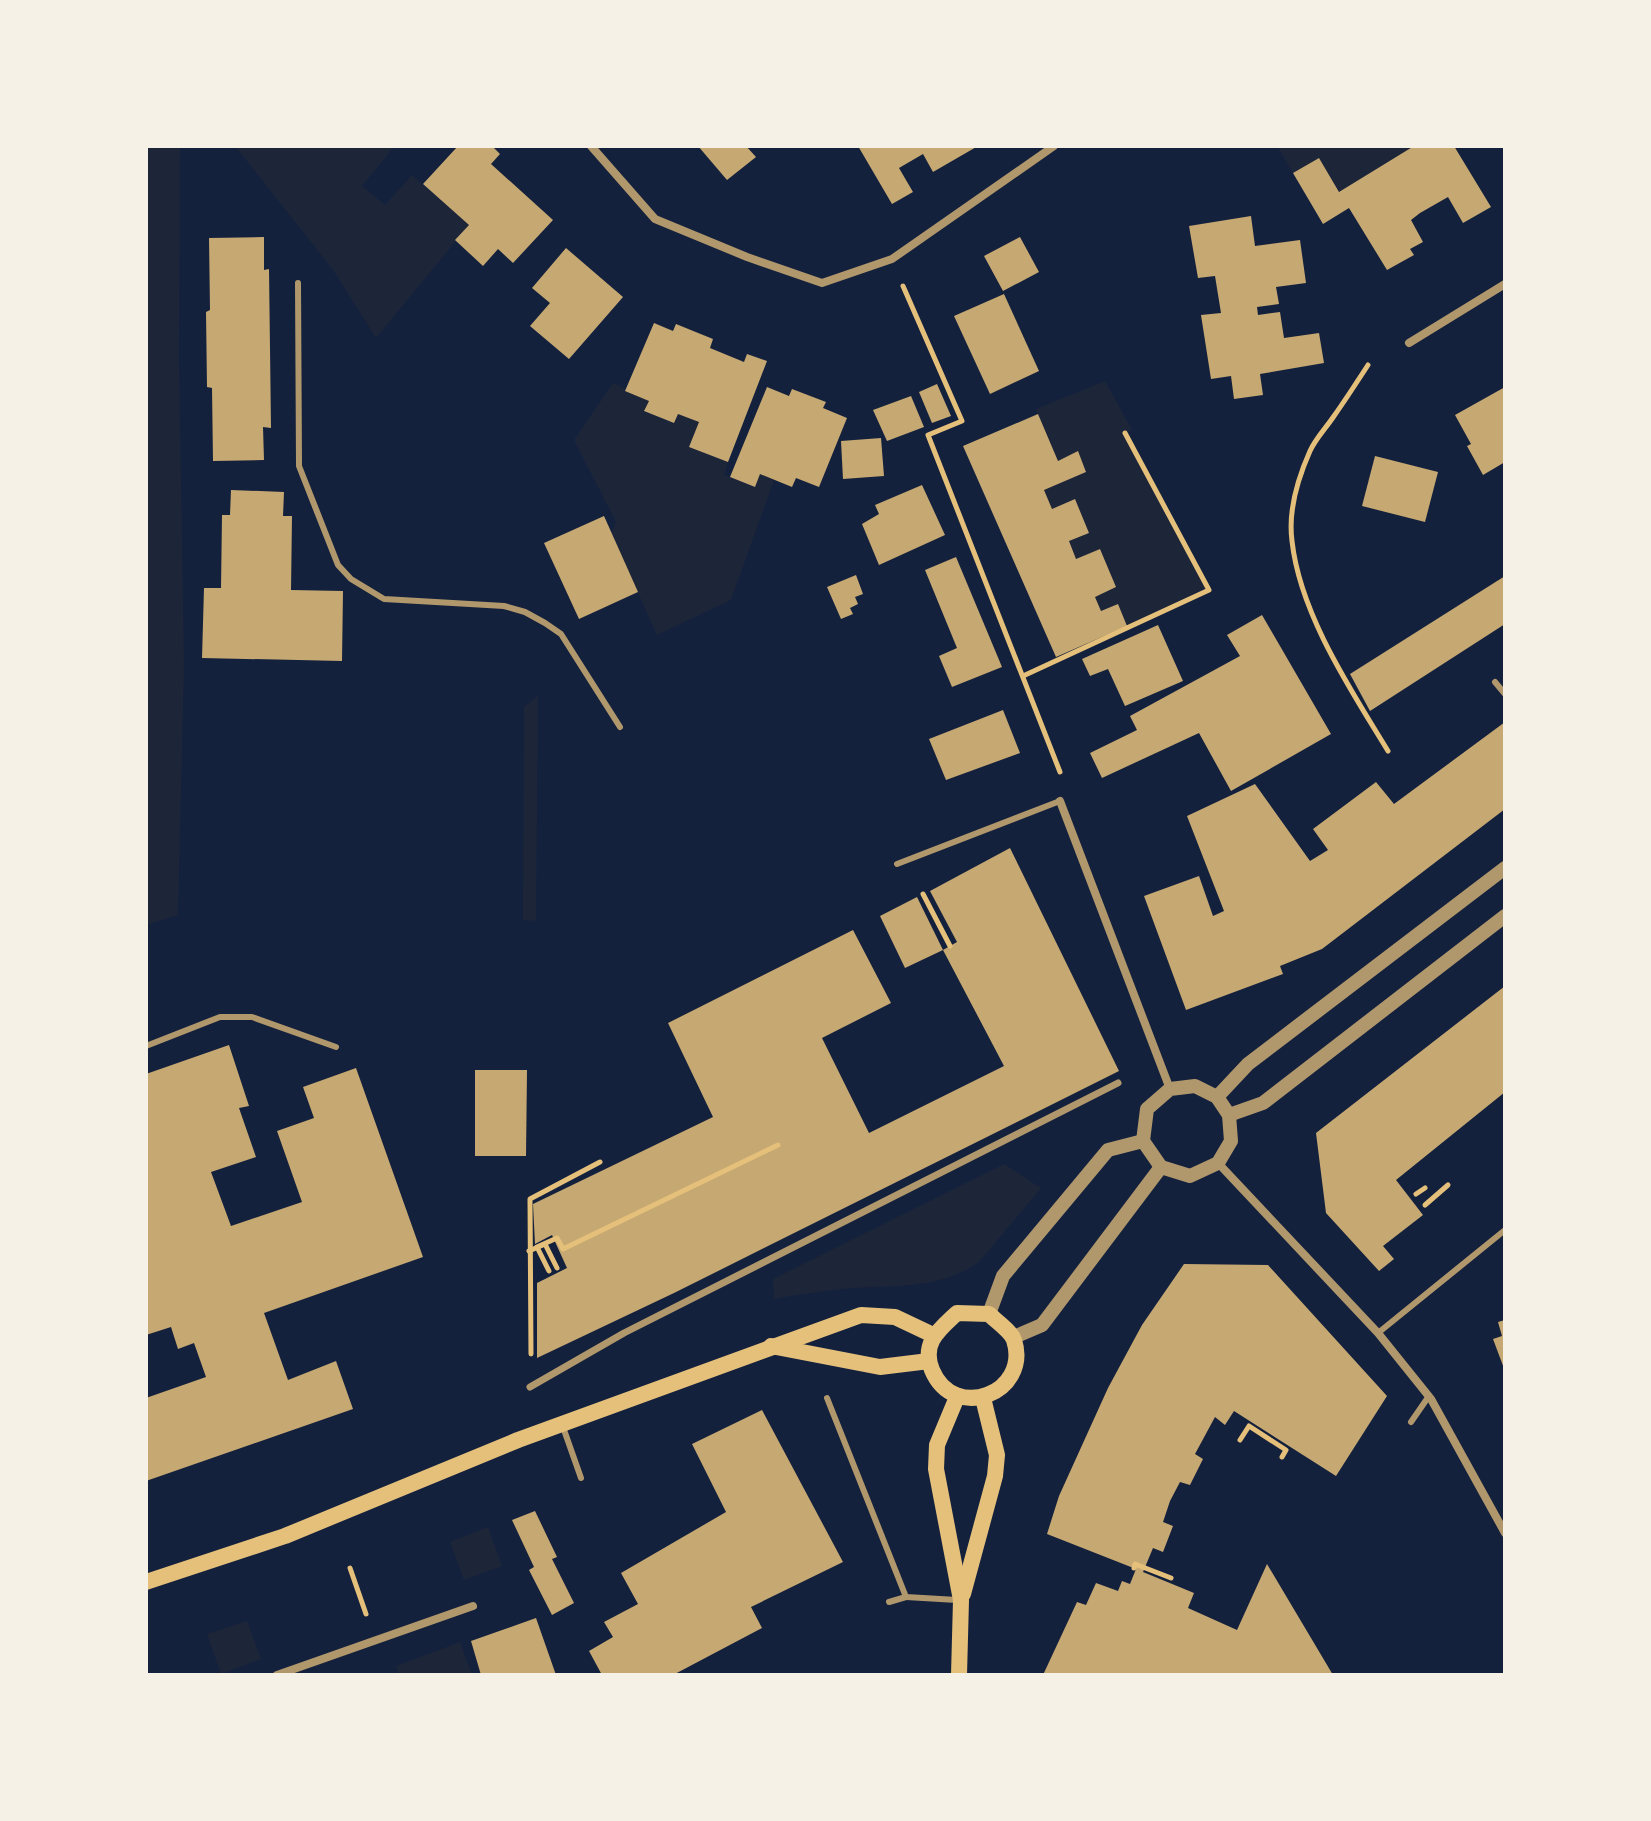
<svg xmlns="http://www.w3.org/2000/svg" width="1651" height="1821" font-family="Karla,sans-serif">
	<rect width="100%" height="100%" fill="#14213d"/>
	<g fill="#1d2539">
		<path d="M146,146H180L179,358L184,663L178,915L146,925Z"/>
		<path d="M235,146H391L393,148L362,186L385,205L412,175L469,225L376,338L333,270Z"/>
		<path d="M1277,146H1414L1340,192L1319,158L1293,173Z"/>
		<path d="M1105,381L1132,430L1126,433L1208,587L1127,626L1118,605L1101,611L1095,597L1116,587L1100,549L1076,559L1069,541L1089,533L1075,499L1052,509L1044,490L1086,471L1078,452L1058,461L1036,409Z"/>
		<path d="M613,383L649,401L645,412L673,423L678,414L699,422L689,447L728,462L724,475L754,487L760,474L774,480L731,600L657,635L611,534L616,522L574,440Z"/>
		<path d="M538,696L536,921L523,920L524,707Z"/>
		<path d="M1004,1164L1041,1188L980,1261C942,1289 899,1285 854,1288C827,1290 801,1294 774,1299L773,1279Z"/>
		<path d="M488,1527L502,1566L464,1580L450,1542Z"/>
		<path d="M247,1621L261,1659L221,1674L207,1634Z"/>
		<path d="M460,1642L472,1675H399L396,1666Z"/>
	</g>
	<g fill="#c6a872">
		<path d="M458,146H492L500,154L491,164L553,220L513,263L498,249L483,266L455,240L469,225L423,184Z"/>
		<path d="M698,146H746L756,157L727,180Z"/>
		<path d="M858,146H978L933,172L923,154L899,168L913,192L892,204Z"/>
		<path d="M1414,146H1454L1491,207L1463,223L1448,197L1420,213L1411,220L1423,242L1410,249L1414,255L1387,270L1349,208L1323,224L1293,173L1319,158L1339,192Z"/>
		<path d="M1251,216L1255,246L1300,240L1306,283L1276,287L1279,304L1257,307L1258,315L1280,312L1284,338L1319,333L1324,363L1260,374L1263,395L1234,399L1231,376L1211,379L1201,315L1221,313L1215,276L1198,278L1189,226Z"/>
		<path d="M264,237V270L269,269L271,428L263,427L264,460L213,461L212,388L207,387L206,312L210,310L209,238Z"/>
		<path d="M1020,237L1039,272L1003,291L984,256Z"/>
		<path d="M566,248L623,297L569,359L530,326L550,303L532,288Z"/>
		<path d="M1004,294L1039,371L990,394L954,316Z"/>
		<path d="M654,323L673,331L676,324L713,339L710,348L744,362L747,354L767,361L728,462L689,447L699,422L678,414L674,423L644,411L649,401L625,391Z"/>
		<path d="M937,384L951,416L932,423L919,392Z"/>
		<path d="M767,387L789,396L792,389L826,402L823,408L847,418L819,487L796,478L792,487L760,474L755,487L730,477Z"/>
		<path d="M1505,387V462L1483,475L1467,446L1471,444L1455,415Z"/>
		<path d="M911,396L924,427L887,441L873,410Z"/>
		<path d="M1038,414L1058,461L1078,451L1086,472L1044,490L1052,509L1075,499L1089,533L1069,541L1076,559L1100,549L1116,587L1095,597L1101,611L1118,604L1127,626L1056,657L963,446Z"/>
		<path d="M881,438L884,476L843,479L841,441Z"/>
		<path d="M1375,456L1438,472L1425,522L1362,506Z"/>
		<path d="M922,485L945,535L879,565L862,524L879,514L875,505Z"/>
		<path d="M231,490L284,492L283,516H292L291,590L343,591L342,661L202,658L204,588H221L222,515H230Z"/>
		<path d="M604,516L638,592L579,619L544,543Z"/>
		<path d="M956,557L1002,667L952,687L939,656L957,648L925,570Z"/>
		<path d="M856,575L863,594L855,597L858,604L850,608L853,614L841,619L827,587Z"/>
		<path d="M1505,576V624L1370,711L1350,674Z"/>
		<path d="M1262,615L1331,734L1231,791L1199,733L1102,778L1090,753L1137,730L1130,716L1240,656L1227,635Z"/>
		<path d="M1158,625L1183,681L1125,706L1108,669L1090,676L1082,659Z"/>
		<path d="M1003,710L1020,753L946,780L929,739Z"/>
		<path d="M1505,722V809L1322,949L1280,966L1283,974L1186,1010L1144,896L1199,876L1213,916L1224,911L1187,816L1255,784L1310,861L1328,850L1313,829L1376,782L1394,804Z"/>
		<path d="M1010,848L1119,1071L674,1293L537,1358V1283L567,1268L552,1235L535,1244L533,1204L713,1117L668,1023L853,930L891,1003L822,1038L869,1133L1004,1066L943,950L957,942L930,891Z"/>
		<path d="M917,897L943,950L905,968L880,916Z"/>
		<path d="M1505,986V1092L1396,1180L1423,1215L1383,1246L1394,1259L1379,1271L1326,1213L1316,1133Z"/>
		<path d="M229,1045L249,1106L239,1108L256,1157L211,1172L231,1226L302,1202L277,1131L314,1118L303,1087L356,1068L423,1257L264,1313L288,1380L336,1361L353,1409L146,1481V1398L206,1377L194,1343L178,1349L171,1327L146,1335V1074Z"/>
		<path d="M475,1070H527L526,1156H475Z"/>
		<path d="M1184,1264L1268,1265L1387,1396L1336,1476L1234,1411L1225,1425L1215,1417L1195,1454L1203,1459L1190,1485L1180,1482L1170,1501L1163,1522L1173,1526L1163,1552L1153,1548L1143,1572L1194,1593L1188,1608L1237,1630L1267,1564L1333,1675H1043L1077,1602L1086,1605L1096,1583L1118,1591L1122,1581L1130,1584L1136,1569L1047,1534L1059,1496L1108,1388L1142,1325Z"/>
		<path d="M1505,1320V1371L1493,1339L1502,1336L1498,1322Z"/>
		<path d="M762,1410L843,1562L751,1607L762,1628L673,1675H602L589,1651L613,1637L604,1622L638,1604L621,1573L726,1512L692,1444Z"/>
		<path d="M535,1511L557,1557L552,1559L574,1603L552,1615L529,1570L534,1567L512,1520Z"/>
		<path d="M536,1618L556,1675H481L471,1641Z"/>
	</g>
	<g fill="none" stroke-linecap="round" stroke-linejoin="round">
		<g stroke="#e5c07b" stroke-width="5">
			<path d="M903,286L962,421L928,435L1060,772"/>
			<path d="M1368,365C1357,382 1346,399 1334,416C1326,428 1316,438 1310,451C1298,478 1288,511 1292,541C1300,614 1351,690 1388,751"/>
			<path d="M1023,676L1209,590L1125,433"/>
			<path d="M923,894L950,946"/>
			<path d="M1416,1194L1425,1188"/>
			<path d="M1425,1205L1448,1185"/>
			<path d="M529,1251L545,1244L557,1268"/>
			<path d="M549,1271L537,1247L557,1238L563,1249L778,1145"/>
			<path d="M531,1354L530,1199L600,1162"/>
			<path d="M1240,1440L1249,1426L1286,1450L1282,1457"/>
			<path d="M350,1568L366,1614"/>
			<path d="M1134,1568L1135,1564L1171,1578"/>
		</g>
		<g stroke="#b1986c" stroke-width="6">
			<path d="M298,283L299,466L338,565L351,579L384,599L504,606L525,612L545,623L561,634L620,727"/>
			<path d="M1495,682L1505,694"/>
			<path d="M897,864L1060,801"/>
			<path d="M146,1046L220,1017H252L336,1047"/>
			<path d="M1378,1333L1505,1230"/>
			<path d="M827,1398L906,1597L957,1600"/>
			<path d="M1411,1422L1429,1396"/>
			<path d="M563,1427L581,1478"/>
			<path d="M889,1602L906,1597"/>
		</g>
		<path stroke="#b1986c" stroke-width="7" d="M530,1387L624,1333L1118,1083"/>
		<g stroke="#b1986c" stroke-width="8">
			<path d="M591,146L655,219L747,257L822,283L892,259L1054,146"/>
			<path d="M1409,343L1505,284"/>
			<path d="M1060,801L1170,1089"/>
			<path d="M1218,1163L1378,1333L1431,1399L1505,1533"/>
			<path d="M277,1675L473,1606"/>
		</g>
		<g stroke="#b1986c" stroke-width="14">
			<path d="M1195,1086L1217,1097L1229,1115L1231,1141L1218,1163L1190,1176L1161,1167L1143,1141L1147,1109L1170,1089Z"/>
			<path d="M1217,1097L1248,1064L1505,868"/>
			<path d="M1229,1115L1263,1103L1505,916"/>
			<path d="M989,1314L1003,1276L1108,1150L1143,1141"/>
			<path d="M1014,1337L1042,1325L1161,1167"/>
		</g>
		<g stroke="#e5c07b" stroke-width="16">
			<path d="M957,1313L989,1314C996,1321 1011,1331 1014,1340C1031,1393 954,1423 932,1370C921,1343 939,1330 957,1313Z"/>
			<path d="M771,1346L880,1367L929,1361"/>
			<path d="M957,1397L937,1445L936,1469L961,1600L959,1675"/>
			<path d="M146,1582L285,1536L518,1440L861,1315L895,1317L933,1335"/>
			<path d="M963,1594L995,1476L997,1455L983,1398"/>
		</g>
	</g>
	<rect width="1651" height="1821" fill="none" stroke="#f6f1e7" stroke-width="296"/>
</svg>
